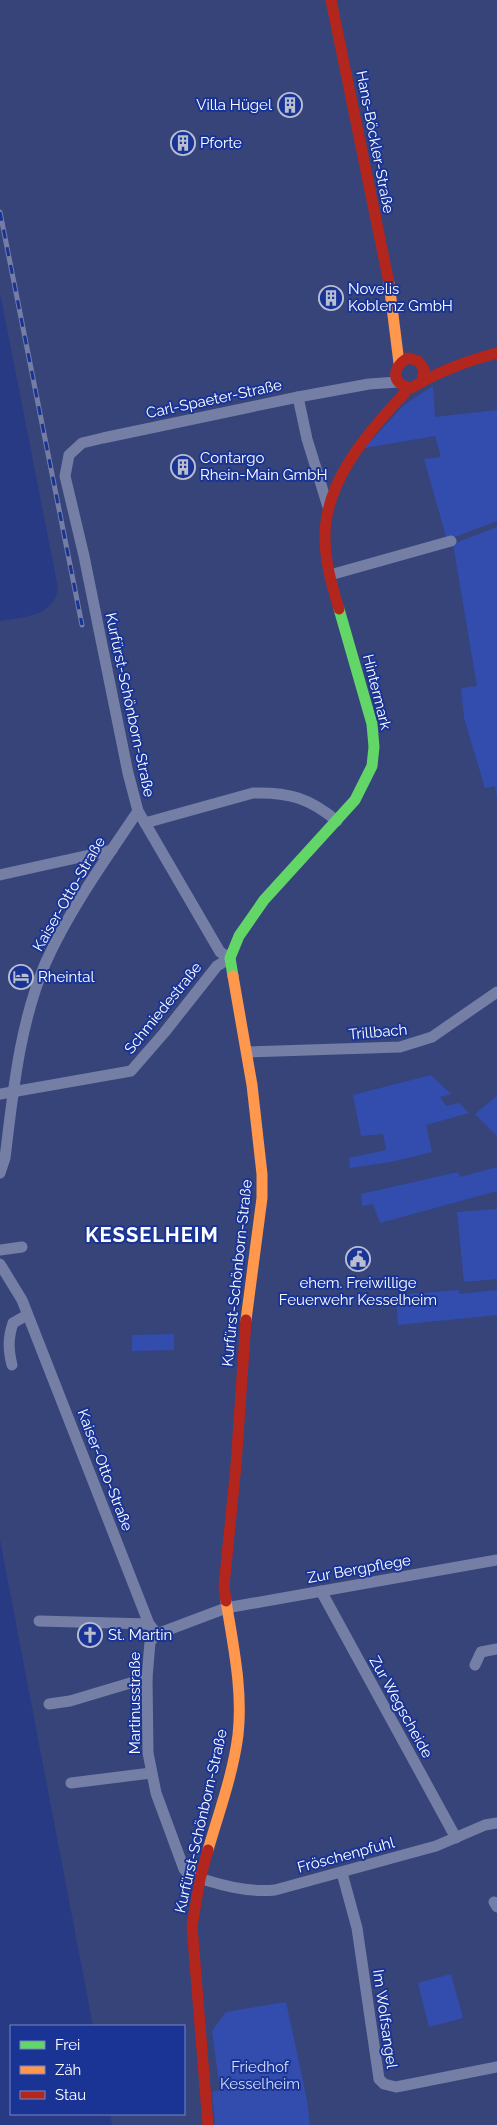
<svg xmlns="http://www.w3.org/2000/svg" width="497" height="2125" font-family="Raleway,sans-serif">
	<rect width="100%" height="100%" fill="#36447a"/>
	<g fill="#324dad">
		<path d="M433,386L435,417L497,410V521L447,540L424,459L441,457L435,436L364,448L404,405Z"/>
		<path d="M497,527V797L495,786L485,788L464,718L461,688L477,686L453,544Z"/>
		<path d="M431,1075L451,1094L440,1097L446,1106L459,1103L469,1113L426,1125L432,1152L391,1162L350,1168L349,1158L386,1150L383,1134L361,1136L353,1095Z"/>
		<path d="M497,1096V1136L475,1114Z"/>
		<path d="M497,1167V1191L380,1223L373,1204L362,1206L361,1194L458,1172L460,1177Z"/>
		<path d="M497,1209V1279L464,1282L457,1212Z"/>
		<path d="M459,1290V1294L497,1290V1315L398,1325L396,1295Z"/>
		<path d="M174,1334V1350L132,1351V1335Z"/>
		<path d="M451,1974L463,2018L429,2027L418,1983Z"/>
		<path d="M286,2002L307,2100L310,2125H215L212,2092L220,2090L212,2031L226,2012Z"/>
	</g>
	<g fill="#273a83">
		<path d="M0,293L58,588C54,617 23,617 0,621Z"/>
		<path d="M0,1540L93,2026H11V2114H110L112,2125H0Z"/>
	</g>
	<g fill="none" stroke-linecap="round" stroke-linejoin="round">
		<g stroke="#757fa5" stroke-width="11">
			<path d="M298,397L307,439L328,507"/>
			<path d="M330,575L451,541"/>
			<path d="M145,823L253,793C289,792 309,798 337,821"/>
			<path d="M0,875L112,850"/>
			<path d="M230,958L220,952L138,811L128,773L84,556L65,476L69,455L82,443L103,438L298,397L369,384L398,382"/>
			<path d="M247,1052L400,1047L432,1037L497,992"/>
			<path d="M0,1094L131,1071L164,1033L217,966L230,958"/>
			<path d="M0,1173L5,1158C13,1093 19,1026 45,964C69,910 105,860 138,811"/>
			<path d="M0,1250L22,1247"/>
			<path d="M0,1264L22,1300L149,1624L157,1634"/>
			<path d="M12,1365C8,1349 8,1338 13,1323L27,1315"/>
			<path d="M497,1560L226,1608L157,1634L150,1642L147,1678L148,1753L156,1793L184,1869L189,1875C218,1884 245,1893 275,1890L436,1846L485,1825L497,1823"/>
			<path d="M321,1591L456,1838"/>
			<path d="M39,1621L149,1624"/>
			<path d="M475,1665L481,1652L497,1649"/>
			<path d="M49,1704L70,1701L147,1678"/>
			<path d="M71,1783L151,1773"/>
			<path d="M342,1873L357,1928L379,2079L384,2084L396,2087L497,2067"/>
			<path d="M494,1902L497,1907"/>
		</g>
		<path stroke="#63d668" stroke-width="11" d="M233,976L230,958L239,936L264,900L355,800L372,766L374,747L372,724L339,609"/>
		<g stroke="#ff974d" stroke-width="11">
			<path d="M389,283L399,363"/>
			<path d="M233,976L252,1085L262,1174V1198L246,1320"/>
			<path d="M208,1850C219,1812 233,1774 238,1735C243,1690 233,1645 226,1601"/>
		</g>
		<g stroke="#b3261e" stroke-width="11">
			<path d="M331,0L389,283"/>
			<path d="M422,382L424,369L418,361L408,358C392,367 390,384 411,388C439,371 466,361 497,353"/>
			<path d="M339,609C332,586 325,562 325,538C324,482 368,432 404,394L407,387"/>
			<path d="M226,1601L224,1586L236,1465L246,1320"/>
			<path d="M208,2125L192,1926L200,1879L208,1850"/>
		</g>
		<defs>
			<path id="rail" d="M0,212L82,625"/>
		</defs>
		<use href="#rail" stroke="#747ea4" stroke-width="5"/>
		<use href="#rail" stroke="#1a3496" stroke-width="3" stroke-dasharray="9" stroke-linecap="butt"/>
	</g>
	<defs>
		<symbol id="building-ring" viewBox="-11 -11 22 22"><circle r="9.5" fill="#1a3496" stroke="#b9bed0" stroke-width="1.5"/><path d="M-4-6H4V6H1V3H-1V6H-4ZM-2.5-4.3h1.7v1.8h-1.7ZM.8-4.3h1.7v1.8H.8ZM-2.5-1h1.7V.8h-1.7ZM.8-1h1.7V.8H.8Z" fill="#b9bed0"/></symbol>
		<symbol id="hotel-ring" viewBox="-11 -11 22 22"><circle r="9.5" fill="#1a3496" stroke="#b9bed0" stroke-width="1.5"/><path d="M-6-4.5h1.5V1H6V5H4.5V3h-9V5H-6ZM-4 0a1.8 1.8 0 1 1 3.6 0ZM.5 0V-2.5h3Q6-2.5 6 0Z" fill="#b9bed0"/></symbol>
		<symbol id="civic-ring" viewBox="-11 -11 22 22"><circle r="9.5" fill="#1a3496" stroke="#b9bed0" stroke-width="1.5"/><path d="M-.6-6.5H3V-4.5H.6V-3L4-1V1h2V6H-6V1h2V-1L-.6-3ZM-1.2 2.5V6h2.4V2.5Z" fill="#b9bed0"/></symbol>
		<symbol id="church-ring" viewBox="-11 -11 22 22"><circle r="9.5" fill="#1a3496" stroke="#b9bed0" stroke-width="1.5"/><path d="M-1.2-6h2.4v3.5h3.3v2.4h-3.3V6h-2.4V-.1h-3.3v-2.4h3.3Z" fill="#b9bed0"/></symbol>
	</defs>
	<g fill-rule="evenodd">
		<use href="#building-ring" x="276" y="91" width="28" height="28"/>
		<use href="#building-ring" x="169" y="129" width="28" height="28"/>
		<use href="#building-ring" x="317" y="284" width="28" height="28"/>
		<use href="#building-ring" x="169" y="453" width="28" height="28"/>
		<use href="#hotel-ring" x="7" y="963" width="28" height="28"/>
		<use href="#civic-ring" x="344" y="1245" width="28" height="28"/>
		<use href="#church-ring" x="76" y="1621" width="28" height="28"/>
	</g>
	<g text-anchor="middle" stroke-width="4" stroke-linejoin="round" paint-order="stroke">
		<g font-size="15" fill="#fff" stroke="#1a3496" text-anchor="start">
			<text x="272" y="110" text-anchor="end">Villa Hügel</text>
			<text x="200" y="148">Pforte</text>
			<text x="348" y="294">Novelis<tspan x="348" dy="17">Koblenz GmbH</tspan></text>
			<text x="200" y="463">Contargo<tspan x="200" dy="17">Rhein-Main GmbH</tspan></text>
			<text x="38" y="982">Rheintal</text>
			<text x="358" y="1288" text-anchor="middle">ehem. Freiwillige<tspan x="358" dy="17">Feuerwehr Kesselheim</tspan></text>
			<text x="108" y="1640">St. Martin</text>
		</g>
		<g font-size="15" fill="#fff" stroke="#1a3496">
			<text transform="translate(375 142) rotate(79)" y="5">Hans-Böckler-Straße</text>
			<text transform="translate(214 399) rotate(-12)" y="5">Carl-Spaeter-Straße</text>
			<text transform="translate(377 692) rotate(76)" y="5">Hintermark</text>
			<text transform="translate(130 705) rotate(78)" y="5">Kurfürst-Schönborn-Straße</text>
			<text transform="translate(69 894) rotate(-60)" y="5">Kaiser-Otto-Straße</text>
			<text transform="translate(163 1008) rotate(-51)" y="5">Schmiedestraße</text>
			<text transform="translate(378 1032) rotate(-5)" y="5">Trillbach</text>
			<text transform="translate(237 1273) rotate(-84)" y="5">Kurfürst-Schönborn-Straße</text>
			<text transform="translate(105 1470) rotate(69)" y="5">Kaiser-Otto-Straße</text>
			<text transform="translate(359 1569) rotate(-10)" y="5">Zur Bergpflege</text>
			<text transform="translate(135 1703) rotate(-90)" y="5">Martinusstraße</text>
			<text transform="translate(401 1707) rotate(61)" y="5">Zur Wegscheide</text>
			<text transform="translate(201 1821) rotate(-77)" y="5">Kurfürst-Schönborn-Straße</text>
			<text transform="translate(346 1855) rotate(-15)" y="5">Fröschenpfuhl</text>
			<text transform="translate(385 2019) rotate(82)" y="5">Im Wolfsangel</text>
		</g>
		<g font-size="15" fill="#d5ddfb" stroke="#1a3496">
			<text x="260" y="2072">Friedhof<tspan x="260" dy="17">Kesselheim</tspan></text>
		</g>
		<g font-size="20" font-weight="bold" letter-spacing="1" fill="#fff" stroke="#1a3496">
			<text x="152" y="1242">KESSELHEIM</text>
		</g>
	</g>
	<rect x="10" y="2025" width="175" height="90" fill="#1a3496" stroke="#7685c0"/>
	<rect x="20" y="2041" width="25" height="8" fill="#63d668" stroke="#7685c0"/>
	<text x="55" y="2050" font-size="15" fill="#ffffff">Frei</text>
	<rect x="20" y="2066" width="25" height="8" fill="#ff974d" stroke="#7685c0"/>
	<text x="55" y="2075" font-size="15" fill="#ffffff">Zäh</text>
	<rect x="20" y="2091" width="25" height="8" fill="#b3261e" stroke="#7685c0"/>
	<text x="55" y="2100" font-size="15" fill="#ffffff">Stau</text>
</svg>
